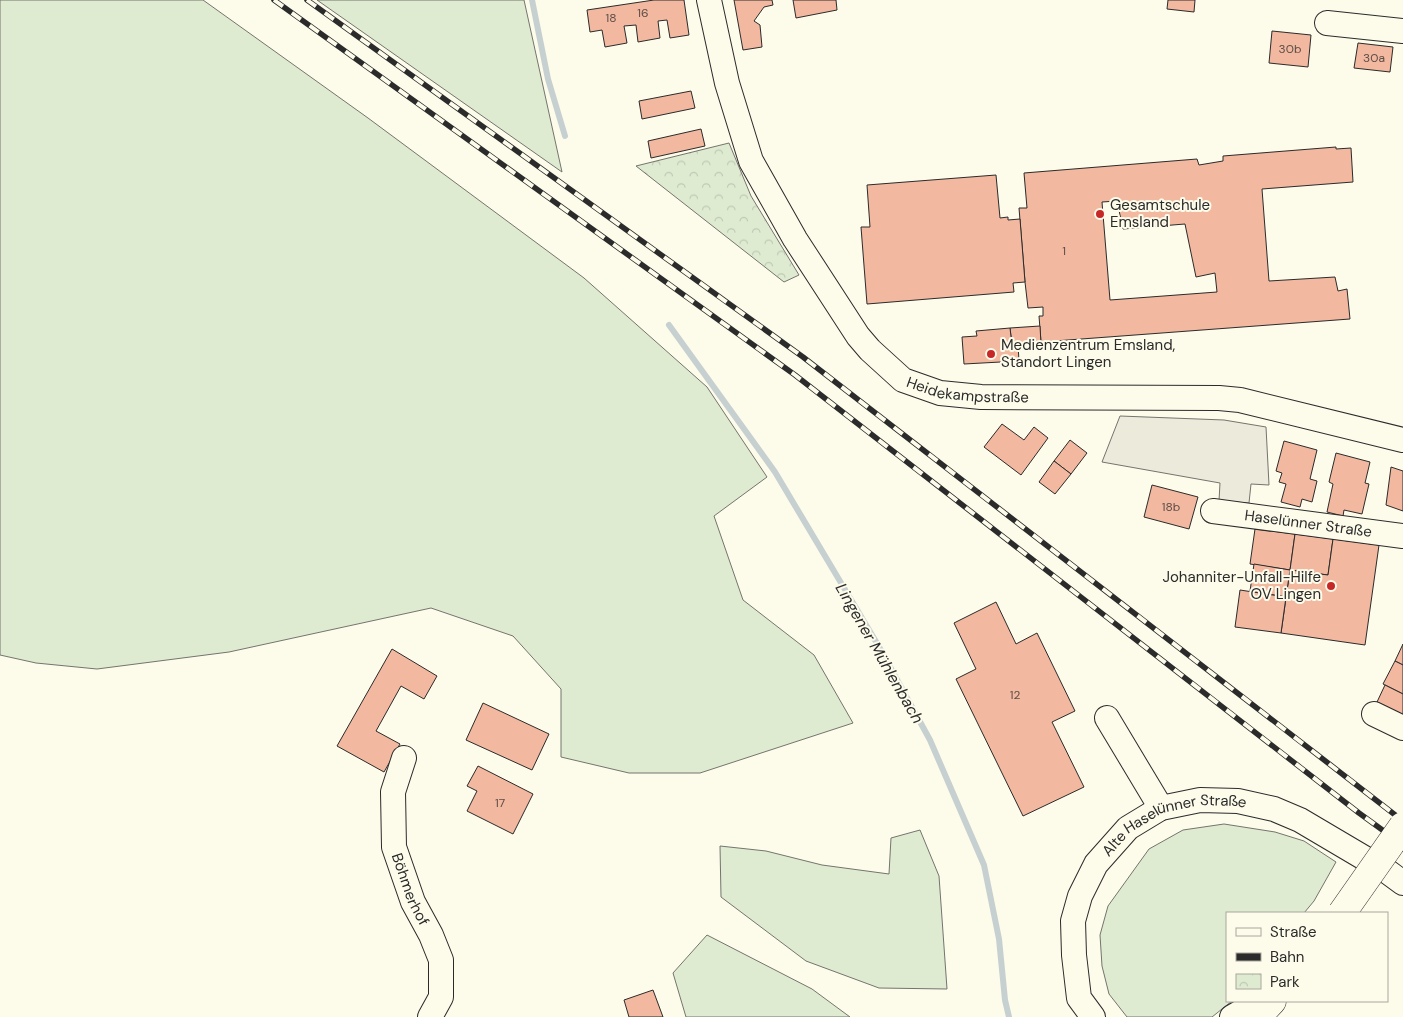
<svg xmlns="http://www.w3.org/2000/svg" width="1403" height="1017" font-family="'DM Sans',sans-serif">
	<defs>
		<pattern id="park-crowns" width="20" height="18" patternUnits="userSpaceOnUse" patternTransform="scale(1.25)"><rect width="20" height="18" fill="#deebd1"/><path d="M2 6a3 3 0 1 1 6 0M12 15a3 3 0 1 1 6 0" fill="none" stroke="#bfcab4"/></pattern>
	</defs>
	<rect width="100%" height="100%" fill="#fdfbea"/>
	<g fill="#deebd1" stroke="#74746e">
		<path d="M0,0H203L368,118L584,278L707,387L767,477L714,516L743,600L814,655L853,723L700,773H629L561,757V689L513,636L431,608L229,652L97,669L36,663L0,655Z"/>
		<path d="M317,0H524L562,172Z"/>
		<path d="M1224,824L1275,832L1304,841L1336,862L1314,901L1304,913H1227V1001H1232L1212,1017H1127L1109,994L1102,966L1100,935L1108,906L1149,849L1183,830Z"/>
		<path d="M920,830L939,876L947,989L879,988L806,961L721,897L720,846L766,851L822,865L889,874L891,838Z"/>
		<path d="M707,935L812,989L850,1017H686L673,973Z"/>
	</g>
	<path fill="url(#park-crowns)" stroke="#74746e" d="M729,143L751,196L799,275L784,282L636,166Z"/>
	<path fill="#eceadb" stroke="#74746e" d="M1120,416L1224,420L1266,427L1269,485L1251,484L1249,503L1219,501L1220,483L1102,462Z"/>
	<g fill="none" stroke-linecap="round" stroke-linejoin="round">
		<g stroke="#c7d0d0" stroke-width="6">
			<path d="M532,0L548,79L565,136"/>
			<path d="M669,325L775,472L878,645L930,740L984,865L999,939L1005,1000L1009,1017"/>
		</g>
	</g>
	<g fill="#f2b8a0" stroke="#2b2b2b" fill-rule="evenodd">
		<path d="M654,0H684L689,35L670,38L667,20L658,21L660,38L638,42L636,25L624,26L627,43L605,47L602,30L590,32L587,10Z"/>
		<path d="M734,0H772L773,5L764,7L754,21L760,25L762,47L743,50Z"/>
		<path d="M793,0H836L837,10L796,18Z"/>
		<path d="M1168,0H1195L1194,12L1167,9Z"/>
		<path d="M1272,31L1311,35L1308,67L1269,63Z"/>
		<path d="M1358,43L1393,47L1390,72L1354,68Z"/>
		<path d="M691,91L695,108L642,119L639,101Z"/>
		<path d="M701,129L705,146L651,158L648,141Z"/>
		<path d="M1336,147V149L1351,148L1353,182L1262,189L1269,281L1335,277L1338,291L1347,289L1350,319L1041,342L1039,316H1043V307L1028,308L1025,282L1019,208H1027L1024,173L1197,159L1199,165L1223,161V156ZM1117,201L1123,229L1185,224L1196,277L1215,273L1217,292L1110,300L1102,202Z"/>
		<path d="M996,175L1000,218L1008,217V220L1020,219L1025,282L1013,283L1014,292L867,304L861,227H870L867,185Z"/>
		<path d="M1040,326L1041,344L1012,345L1010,328Z"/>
		<path d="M1010,328L1012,345H1018L1019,361L964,364L962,337L977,336L976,331Z"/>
		<path d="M1002,424L1024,440L1034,427L1048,438L1021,475L984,447Z"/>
		<path d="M1070,440L1087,453L1071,474L1054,461Z"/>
		<path d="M1284,441L1317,450L1310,479L1317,481L1312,502L1302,499L1300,507L1281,502L1286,484L1279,482L1282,473L1276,471Z"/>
		<path d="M1336,453L1370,462L1365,483L1369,484L1362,514L1344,510L1343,516L1327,512L1333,484L1329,482Z"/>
		<path d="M1054,461L1071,474L1055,494L1039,482Z"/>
		<path d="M1391,467L1403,471V511L1386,505Z"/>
		<path d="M1152,485L1198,497L1189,529L1144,517Z"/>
		<path d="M1255,529L1295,534L1290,570L1250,564Z"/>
		<path d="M1295,534L1333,539L1328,575L1290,570Z"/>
		<path d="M1333,539L1379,545L1365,645L1281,633L1290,570L1328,575Z"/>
		<path d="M1254,564L1290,570L1286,597L1250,591Z"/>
		<path d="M1240,590L1286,597L1281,633L1235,627Z"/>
		<path d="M996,602L1016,644L1037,633L1075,711L1052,722L1084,787L1023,816L956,679L976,669L954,623Z"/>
		<path d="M1403,644V665L1395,661Z"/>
		<path d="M392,649L437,676L424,699L401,686L376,731L400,744L384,772L337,746Z"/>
		<path d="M1395,661L1403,665V694L1383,684Z"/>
		<path d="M1385,685L1403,694V715L1377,702Z"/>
		<path d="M483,703L549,734L532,770L466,740Z"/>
		<path d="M478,766L533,794L513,834L467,811L477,791L467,786Z"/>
		<path d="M653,990L663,1017H629L624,1000Z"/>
	</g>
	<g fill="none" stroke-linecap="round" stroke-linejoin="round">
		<defs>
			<g id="minor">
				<path id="s1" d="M709,0L727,83L751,161L795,239L858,336L870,350L903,380L940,393L981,397L1219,398L1240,400L1403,440"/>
				<path d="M1327,23L1403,31"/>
				<path id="s2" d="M1213,511L1403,536"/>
				<path d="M1374,714L1403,728"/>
				<path d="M1107,718L1161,808"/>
				<path id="s3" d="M404,758L393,792L394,847L413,902L431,935L441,960V997L430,1017"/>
				<path id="s4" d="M1093,1017L1079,998L1074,955L1073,921L1080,896L1096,864L1128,828L1161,808L1200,800L1238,801L1274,809L1300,820L1388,872L1403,883"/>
				<path d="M1232,1017L1244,1010L1258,1015"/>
			</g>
			<path id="major" d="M1257,1017L1272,1001"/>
		</defs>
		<use href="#minor" stroke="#2b2b2b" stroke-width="26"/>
		<use href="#major" stroke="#2b2b2b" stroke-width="29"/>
		<use href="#minor" stroke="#fdfbea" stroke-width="24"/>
		<use href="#major" stroke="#fdfbea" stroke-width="28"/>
		<defs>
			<g id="rail">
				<path d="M274,0L795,375L1359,813L1403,845"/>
				<path d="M307,0L803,357L1403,821"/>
			</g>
		</defs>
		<use href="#rail" stroke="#2b2b2b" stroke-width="5.5"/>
		<use href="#rail" stroke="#fdfbea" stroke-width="4" stroke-dasharray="11" stroke-linecap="butt"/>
		<defs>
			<path id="major-bridge" d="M1342,913L1403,826"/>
		</defs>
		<use href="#major-bridge" stroke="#2b2b2b" stroke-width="29" stroke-linecap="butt"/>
		<use href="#major-bridge" stroke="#fdfbea" stroke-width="28"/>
	</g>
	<g fill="#c62828" stroke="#fdfbea" stroke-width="2">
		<circle cx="1100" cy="214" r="5"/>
		<circle cx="991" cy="354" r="5"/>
		<circle cx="1331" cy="586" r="5"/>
	</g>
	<g text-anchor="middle" stroke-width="4" stroke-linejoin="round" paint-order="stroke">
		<g font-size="12" fill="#5d4e48">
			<text x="643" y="17">16</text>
			<text x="611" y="22">18</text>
			<text x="1290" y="53">30b</text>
			<text x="1374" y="62">30a</text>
			<text x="1064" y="255">1</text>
			<text x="1171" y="511">18b</text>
			<text x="1015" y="699">12</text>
			<text x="500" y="807">17</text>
		</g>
		<g font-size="15" fill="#2b2b2b" stroke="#fdfbea" text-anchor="start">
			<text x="1110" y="210">Gesamtschule<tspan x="1110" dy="17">Emsland</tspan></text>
			<text x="1001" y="350">Medienzentrum Emsland,<tspan x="1001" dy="17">Standort Lingen</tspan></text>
			<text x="1321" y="582" text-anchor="end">Johanniter-Unfall-Hilfe<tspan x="1321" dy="17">OV Lingen</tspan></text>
		</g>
		<g font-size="15" fill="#2b2b2b" stroke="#fdfbea">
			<text dy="5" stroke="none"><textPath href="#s1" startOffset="501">Heidekampstraße</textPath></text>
			<text dy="5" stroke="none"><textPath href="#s2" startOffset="96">Haselünner Straße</textPath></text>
			<text dy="5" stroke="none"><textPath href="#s4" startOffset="256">Alte Haselünner Straße</textPath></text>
			<text dy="5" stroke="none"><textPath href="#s3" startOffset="136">Böhmerhof</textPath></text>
		</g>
		<g font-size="16" font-style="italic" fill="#2b2b2b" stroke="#fdfbea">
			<text transform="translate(880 653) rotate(60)" y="6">Lingener Mühlenbach</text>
		</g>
	</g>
	<rect x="1226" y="912" width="162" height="90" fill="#fdfbea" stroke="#a9a89e"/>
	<rect x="1236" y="928" width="25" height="8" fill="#fdfbea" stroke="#a9a89e"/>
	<text x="1270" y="937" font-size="15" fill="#2b2b2b">Straße</text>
	<rect x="1236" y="953" width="25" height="8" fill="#2b2b2b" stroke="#a9a89e"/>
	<text x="1270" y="962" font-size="15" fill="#2b2b2b">Bahn</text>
	<rect x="1236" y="974" width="25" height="15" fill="url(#park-crowns)" stroke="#a9a89e"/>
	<text x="1270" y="987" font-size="15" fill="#2b2b2b">Park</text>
</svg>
